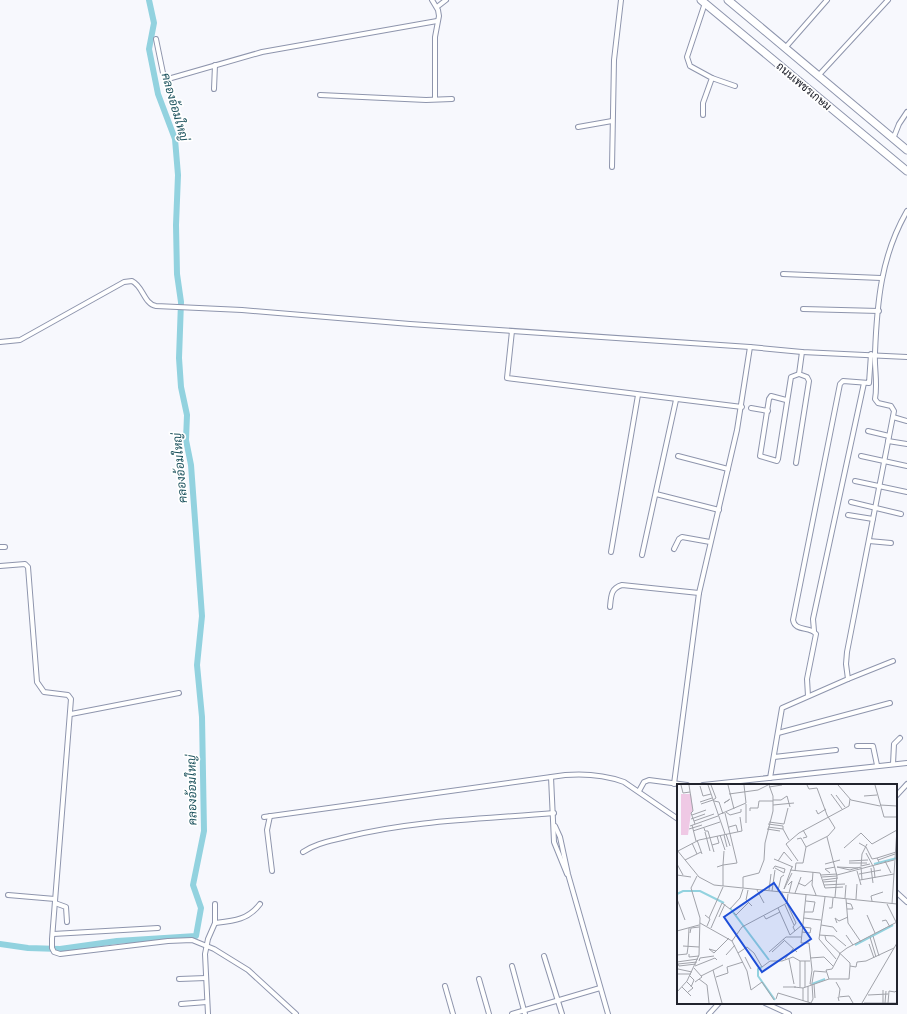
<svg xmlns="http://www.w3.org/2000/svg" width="907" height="1014" font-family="'DejaVu Sans',Sarabun,sans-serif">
	<rect width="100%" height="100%" fill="#f7f8fd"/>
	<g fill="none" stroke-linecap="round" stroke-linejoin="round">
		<path stroke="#92d2df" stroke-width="6" d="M0,944L28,948L60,949L117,941L196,936L201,908L193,885L204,831L202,717L197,665L202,616L191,465L186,440L187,415L181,387L179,358L181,302L177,274L176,225L178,175L175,139L158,94L149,49L154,23L149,0"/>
		<defs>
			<g id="street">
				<path d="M432,0L438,10L439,16L435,37V99"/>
				<path d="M437,7L446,0"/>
				<path d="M156,39L163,73L168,79L262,52L437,21"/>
				<path d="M785,48L827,0"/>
				<path d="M818,76L888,0"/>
				<path d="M712,78L735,86"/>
				<path d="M214,89L215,65"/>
				<path d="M320,95L426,100L452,99"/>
				<path d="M703,115V103L712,78L690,66L687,57L705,3"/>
				<path d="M578,127L612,121"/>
				<path d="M893,139L899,124L907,112"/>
				<path d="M612,167L614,60L621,0"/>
				<path d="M783,274L881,278"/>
				<path d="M803,309L879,311"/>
				<path d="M512,331L507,378L742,407"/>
				<path d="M0,342L20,340L124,282L132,281C143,286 144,304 156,306L242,310L410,324L750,347L802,352L907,357"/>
				<path d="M786,400L771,396L769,399L760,456L777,461L778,459L791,377L799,374"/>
				<path d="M751,408L768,411"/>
				<path d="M893,417L907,421"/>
				<path d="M868,431L889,436"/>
				<path d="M888,441L907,444"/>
				<path d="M678,456L728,469"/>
				<path d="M861,456L907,466"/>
				<path d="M796,463L809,381L807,377L799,374L802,352"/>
				<path d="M855,481L907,492"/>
				<path d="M656,494L719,510"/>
				<path d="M851,502L901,514"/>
				<path d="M848,515L873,519"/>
				<path d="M869,541L891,543"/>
				<path d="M0,547H5"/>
				<path d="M674,549L679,539L682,537L710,542"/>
				<path d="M611,552L638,395"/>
				<path d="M642,555L676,400"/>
				<path d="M0,566L25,564L28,567L37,682L44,692L68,695L71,699L52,939V948L54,952L60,954L168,941L192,940L214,949L248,970L296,1014"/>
				<path d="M610,607C611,596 611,588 622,585L699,593"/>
				<path d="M814,631L813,619L864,383"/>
				<path d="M848,679L893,661"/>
				<path d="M808,696L807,679L816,634C810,626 795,632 793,620L840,384L843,381L869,383L871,354"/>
				<path d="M71,714L179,693"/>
				<path d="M778,733L890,703"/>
				<path d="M857,746H873L877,765"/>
				<path d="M774,757L836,750"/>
				<path d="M893,764L894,744L900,738"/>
				<path d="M551,777L554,842L567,874"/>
				<path d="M770,778L782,708L848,679L846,664L847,652L894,411L891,406L878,403L875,399C878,383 874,368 875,353C877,302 881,256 907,211"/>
				<path d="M674,784L699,593L737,430L750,347"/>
				<path d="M703,785L907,763"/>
				<path d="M639,791L644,782L649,780L687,785"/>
				<path d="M896,796L907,784"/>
				<path d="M270,816L267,830L272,871"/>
				<path d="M264,817L551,777C575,773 601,774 624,782L678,819"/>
				<path d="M555,826L560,837L568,874L608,1014"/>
				<path d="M303,852C316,843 331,841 346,837C413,820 485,819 554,813"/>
				<path d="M896,892L907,902"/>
				<path d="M8,895L55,899"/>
				<path d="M55,903L66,907L67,922"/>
				<path d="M215,923C233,921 248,920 260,904"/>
				<path d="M53,934L158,928"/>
				<path d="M544,956L562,1014"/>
				<path d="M512,966L525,1014"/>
				<path d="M179,979L206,978"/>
				<path d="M479,979L489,1014"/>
				<path d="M445,986L453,1014"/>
				<path d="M765,1003L789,1014"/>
				<path d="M181,1004L207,1002"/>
				<path d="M208,1014L205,954L208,939L215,923V904"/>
				<path d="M512,1014L600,988"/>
				<path d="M709,1014L719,1003"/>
			</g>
			<g id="primary">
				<path d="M701,0L907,171"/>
				<path d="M728,0L907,150"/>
			</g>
		</defs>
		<use href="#street" stroke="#8e95ad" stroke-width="6"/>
		<use href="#primary" stroke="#8e95ad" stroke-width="9"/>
		<use href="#street" stroke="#fff" stroke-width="4"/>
		<use href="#primary" stroke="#fff" stroke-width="7"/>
	</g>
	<g text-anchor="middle" stroke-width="3.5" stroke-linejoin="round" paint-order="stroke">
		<g font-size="11" fill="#21232d" stroke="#fff">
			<text transform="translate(804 86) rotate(40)" y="4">ถนนเพชรเกษม</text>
		</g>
		<g font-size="12" font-style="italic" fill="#1b515c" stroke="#fff">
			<text transform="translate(175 107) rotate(74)" y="4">คลองอ้อมใหญ่</text>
			<text transform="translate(180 468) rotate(-95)" y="4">คลองอ้อมใหญ่</text>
			<text transform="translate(192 790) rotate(-91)" y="4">คลองอ้อมใหญ่</text>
		</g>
	</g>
	<g transform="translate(677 784)">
		<rect width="220" height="220" fill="#f7f8fd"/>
		<path d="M4,10H14L16,27L14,29L11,51H4Z" fill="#efc9e5"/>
		<path fill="none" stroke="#92d2df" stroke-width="2" d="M197,80L220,74M0,110L6,107H23L47,119M53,124L92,176M178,161L216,141M85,183L81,185V192L98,216M135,200L148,195"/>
		<path fill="none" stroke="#a1a3aa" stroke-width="1" d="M4,1L6,9L13,8M12,1L16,27L14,29L18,40M31,1L48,50M34,1L39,14L36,16M51,1L57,25M130,1L132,5L140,4L150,31L158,44M161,1L174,16L203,22M198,1L207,33H220M23,2L26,12L34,10M92,3L105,1M52,10L81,6L91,1M154,10L165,25M159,11L168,23M187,12L200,11M52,16L47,19L53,15M96,16H104L110,12L113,23M37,17L42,18L46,30M23,18L35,14M24,20L36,16M96,21L117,19M203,21L220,22M139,26L141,30L149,25M73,27V24H81L82,17H96M49,28L53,31L64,28V25M15,31L29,26M41,31L69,19L67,1M14,35L28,30M17,37L37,30M92,38L107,40L111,24M69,39V20M91,40L106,42V45M15,41L19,57M13,42L41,32M52,43L59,41L61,48M91,43L106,45L112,56M27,44L28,47H31L37,68M12,45L25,41M90,45L103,47M16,47L43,38M28,48L33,67M49,50L53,62M43,51L48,66M47,51L50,63M150,53L160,92L158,113M126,54L130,53L126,46M120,55L124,54L129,63M20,56L25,70M15,59L20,70M182,59L189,63L195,75L200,74L202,78M190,60L185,70L184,82L193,80M35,61L42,59L40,52M129,63L151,52L158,44M167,64L184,49L195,60L220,46M0,66L22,93L37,101L220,120M1,67L22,56L65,47L63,33M189,69L197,84L198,94M200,74L219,68M97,75L116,83M8,76L24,68M201,76L218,70M101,77L107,68L115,77M121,77L109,60L122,49L172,22L173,15M172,77L191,76M208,77L214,89M172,79H190M0,80L6,91M148,80L163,76M46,81L60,79L48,29M46,81V102M40,83L46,81L47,67M181,84L160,83L173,86L176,85L184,83L185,96M194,84L196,99M96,85L98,82L108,85L107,89L98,84M113,86L143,89L148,104L166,103M118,87L119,79H126L129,63M180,87L184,101M136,88L135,101L139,111M115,89L107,105L115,83M153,89L148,85L158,83M182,90L204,86M0,91L14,93M144,91L160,90M160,91L217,76M145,93L160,92M146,96L161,94M183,96L217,90M146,98L159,97M121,99L128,102L135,96M111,101L115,97L112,109M147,101L168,100M66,104V93L82,89L87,76L88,59L96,27V12L92,1M71,106L69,116L75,122M80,106L87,119M92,106L94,90M95,107L98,86M101,107L104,93L107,91M105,109L119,139L116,143L118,147M118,109L124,93M129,111L124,159H132L135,186L133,200H135L136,215L134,219M148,113L142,155L159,175M168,114L169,101M0,115L8,136M169,115L171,139L184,158M179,115L180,100M195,117L194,112L206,108M169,119L174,120L176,125H170M210,120L219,138M215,120L220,45M108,121L117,141M101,124L113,151M152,124H155L156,114M127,128H136L138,118L129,117M57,129L59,131L72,118M28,131L33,135L30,142M190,131L198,149M87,132L89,135L103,128M42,133L48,120M32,134L46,103M127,134L144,136M205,137L209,136L213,143M23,139L55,157L70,187L74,206L85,198L97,216M160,139L158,134L162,137L171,133M144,141L156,143L160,148M34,144L45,119L53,125L63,114L66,105M0,147L22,141M125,148L133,149L134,144L126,143M13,149L14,144L22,143M113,151L125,141M142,151L157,152L169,162M169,151L176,161M148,152L149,156L173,179V182L172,195H152L149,186L155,185L163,170M196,152L202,172M193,153L199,173M106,155L120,168M55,157L65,143L110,119L111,110M192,160L197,174M6,162L22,163M11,163L12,144M39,167L32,165L37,169L52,154M92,168L109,153H124M95,168L107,157M61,169L70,163L77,169L85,183L93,177H105L116,173L123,177H133M12,170V173L22,172M162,170L170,164L220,138M0,171L10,170L11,163M49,171L58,161M68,173L74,185M133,174L147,173L156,182M108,175L116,165M112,175L117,200M22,177L23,174L37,172M123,177V203M128,177V203M0,178L21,175M19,180L2,182L1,180L20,178M18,182L38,174L40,176M173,182L179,183L180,178L189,177L217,164M17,184L25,193L18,198M1,185L15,188M36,186L45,219M0,190H14M13,192L17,196L14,203M24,192L46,181M39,193L51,189L50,183L66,178M22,195L30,201L32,219M10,198L16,204L11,208M159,198L163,205L162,212M135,199L137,187L149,188M137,200L138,214M5,203L14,212M106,203H119M117,203L126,204L152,195M0,208L10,197L22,171L23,134L14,104L20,92M191,211L211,210M99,215L101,209L134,219M126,217V204M162,217L161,213L172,212L176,219M131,218V202M185,219L220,159M187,219H220M206,219V206M208,219L209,207M211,219L212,207L218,208L220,206"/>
		<path fill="#1d4ed8" fill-opacity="0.15" stroke="#1d4ed8" stroke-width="2" d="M97,99L134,155L85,188L47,133Z"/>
		<rect width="220" height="220" fill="none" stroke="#21232d" stroke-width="2"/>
	</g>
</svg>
